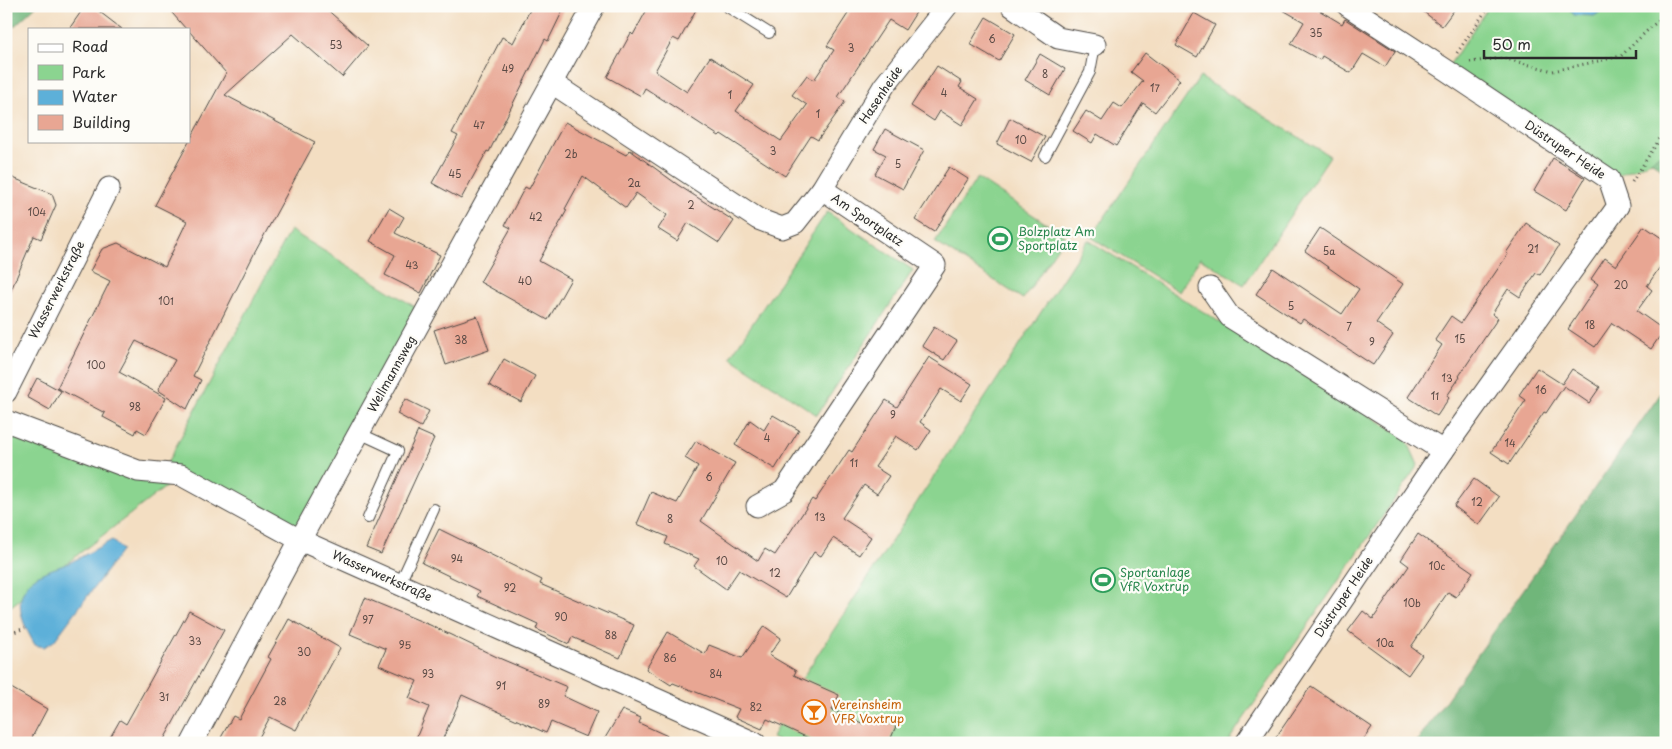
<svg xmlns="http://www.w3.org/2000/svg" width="1672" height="749" font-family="'Playpen Sans',sans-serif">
	<rect width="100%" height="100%" fill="#fdfcf7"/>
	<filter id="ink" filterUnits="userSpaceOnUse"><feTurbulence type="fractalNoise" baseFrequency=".02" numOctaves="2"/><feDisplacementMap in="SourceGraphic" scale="10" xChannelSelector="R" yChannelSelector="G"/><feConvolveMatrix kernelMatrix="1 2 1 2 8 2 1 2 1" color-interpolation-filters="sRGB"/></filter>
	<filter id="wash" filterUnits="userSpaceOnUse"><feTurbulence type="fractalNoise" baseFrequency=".0096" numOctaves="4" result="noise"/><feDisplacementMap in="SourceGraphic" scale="20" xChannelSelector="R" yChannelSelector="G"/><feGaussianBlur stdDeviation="1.12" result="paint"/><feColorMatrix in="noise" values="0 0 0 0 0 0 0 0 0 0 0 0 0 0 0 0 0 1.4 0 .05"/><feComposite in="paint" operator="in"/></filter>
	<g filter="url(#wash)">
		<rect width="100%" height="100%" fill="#f3dec2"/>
		<g fill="#8bd490" stroke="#5b805e">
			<path d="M1489,6H1666V150L1651,161L1609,179L1446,70Z"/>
			<path d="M1200,77L1330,156L1244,285L1200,258L1179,292L1091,237Z"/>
			<path d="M977,178L1065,236L1023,299L935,242Z"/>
			<path d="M827,212L913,270L817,415L730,357Z"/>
			<path d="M290,230L425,313L300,540L181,475L6,610V433L138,471L162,473Z"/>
			<path d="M1088,240L1406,438L1418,465L1227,743H783L772,738L792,694Z"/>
		</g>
		<g fill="#70b67a" stroke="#4e7052">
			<path d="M6,6H36L6,34Z"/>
			<path d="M1666,150V172L1651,161Z"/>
			<path d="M1666,386V743H1416Z"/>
		</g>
		<g fill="#5db0d9" stroke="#446e82">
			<path d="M1567,6H1610L1594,16L1574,15Z"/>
			<path d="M112,540L122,550L54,641L44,647L35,645C23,624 10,599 33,579C43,570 59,568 71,562C85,555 99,547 112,540Z"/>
		</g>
		<g id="blocks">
			<g fill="#e8a693">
				<path d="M85,6H92L122,29H69Z"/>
				<path d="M166,6H323L368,46L342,77L293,34L225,95L315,142L254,254L193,376L201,380L187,409L158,390L175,360L136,341L119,372L166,398L146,434L137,429L135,434L103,417L105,413L57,388L110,281L90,271L102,249L118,243L165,267L187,221L155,205L226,73L189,31V29H186Z"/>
				<path d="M532,6H565L548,41L545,39L489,152L487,151L461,199L432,183L458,136L452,133L502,37L513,43Z"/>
				<path d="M649,6H698L679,41L673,38L655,71L687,92L710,57L754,85L736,111L781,141L807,105L792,95L807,75L814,80L834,50L827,46L853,6H920L905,30L889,20L838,97L845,102L818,140L811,136L785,176L721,134L719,136L645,88L641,96L607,77L631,33L633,35Z"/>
				<path d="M1276,6H1312L1342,24L1345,19L1395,51L1385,67L1363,54L1351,73L1322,56L1320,60L1291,44L1304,22Z"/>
				<path d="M1416,6H1457L1442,26Z"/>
				<path d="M1194,13L1215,25L1197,57L1176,45Z"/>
				<path d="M986,17L1015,34L999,61L970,44Z"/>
				<path d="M1145,53L1180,80L1155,112L1143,103L1116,146L1097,134L1092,143L1073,131L1086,111L1102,121L1114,103L1122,108L1143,81L1131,72Z"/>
				<path d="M1040,54L1065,69L1050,95L1025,80Z"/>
				<path d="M937,66L962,82L959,87L978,99L962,125L940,111L934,121L911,106Z"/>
				<path d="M1010,118L1045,137L1031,162L997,144Z"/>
				<path d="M565,122L626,155L630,150L678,185L734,221L719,243L688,223L677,241L658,229L667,215L636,193L626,208L583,176L565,209L567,210L539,261L571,279L548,320L480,282L511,228L505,225L525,187L529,189Z"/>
				<path d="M885,129L924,150L903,189L875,174L886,155L874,149Z"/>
				<path d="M1553,158L1585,178L1566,210L1534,191Z"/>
				<path d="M949,167L968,179L934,232L915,220Z"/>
				<path d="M6,175L52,194L56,205L41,239L34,236L6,302Z"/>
				<path d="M389,208L404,217L395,233L440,255L421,293L385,275L395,255L370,241Z"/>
				<path d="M1526,223L1559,246L1540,275L1536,273L1520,297L1508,289L1492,314L1498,318L1459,376L1460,377L1447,396L1449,398L1437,416L1408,397L1442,345L1435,340L1451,316L1461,323L1508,254L1506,253Z"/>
				<path d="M1644,226L1666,241V258L1647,286L1652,290L1637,311L1664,330L1651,349L1612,323L1595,347L1568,329L1598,284L1591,279L1605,258L1616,266Z"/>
				<path d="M1320,228L1403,284L1376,323L1393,335L1373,365L1303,319L1300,323L1256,294L1273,268L1342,314L1359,289L1305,251Z"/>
				<path d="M477,316L489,350L446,365L434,330Z"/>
				<path d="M934,327L957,341L944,360L922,346Z"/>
				<path d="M929,357L972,384L961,401L941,389L920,422L931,430L918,450L896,436L875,467L889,476L877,494L864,485L842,518L871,537L859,555L833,538L821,556L814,552L786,598L739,570L726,589L694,566L699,559L665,544L668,537L637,524L651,492L677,503L698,466L685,458L696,441L735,463L701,521L758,561L765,549L775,555L812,499L815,501L849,450L852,452L886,400L897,407Z"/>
				<path d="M504,359L535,376L521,402L489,385Z"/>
				<path d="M1537,368L1562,384L1572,369L1600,387L1589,403L1564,386L1546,413L1544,412L1509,464L1491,452L1526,400L1519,395Z"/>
				<path d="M37,378L61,391L50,410L27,397Z"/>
				<path d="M405,399L429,411L421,427L397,414Z"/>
				<path d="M773,415L799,430L775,469L735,445L750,420L764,430Z"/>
				<path d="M418,431L434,438L381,554L366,548Z"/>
				<path d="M1474,479L1499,497L1479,525L1454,506Z"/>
				<path d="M439,529L542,580L540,584L634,625L620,658L572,637L569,644L536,629L538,624L477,596L480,591L422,563Z"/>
				<path d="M1418,534L1473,572L1456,597L1448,592L1411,647L1422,655L1408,675L1348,631L1363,611L1373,619L1409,566L1401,560Z"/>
				<path d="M365,598L430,625L499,658L567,687L563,696L597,712L586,737L551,722L546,733L462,695L441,743H414L429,707L409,698L417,681L379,665L386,649L350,634Z"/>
				<path d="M189,611L224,630L162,743H107L120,720L126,724Z"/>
				<path d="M289,619L340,648L296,730L270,717L256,743H218L233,716L239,719L271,659L268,657Z"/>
				<path d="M764,626L781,638L769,655L796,671L794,675L839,695L832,710L864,724L869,714L896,726L889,743H819L767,719L762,729L735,717L739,709L673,683L671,685L646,669L668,632L705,654L709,645L742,658Z"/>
				<path d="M6,685L47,709L29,743H6Z"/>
				<path d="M1311,686L1372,727L1361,743H1272Z"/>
				<path d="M622,710L641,718L639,723L683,743H602Z"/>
			</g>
		</g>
	</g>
	<g filter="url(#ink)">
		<use href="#blocks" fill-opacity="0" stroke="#494642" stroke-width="1"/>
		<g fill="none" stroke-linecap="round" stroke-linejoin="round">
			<defs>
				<g id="lane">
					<path d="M726,6L769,33"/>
					<path d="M1045,156L1090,72L1095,45"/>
					<path d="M359,433L398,451L368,518"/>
					<path d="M400,583L434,509"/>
				</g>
				<g id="street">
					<path d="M1012,6L1058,38L1095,45"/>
					<path d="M552,83L758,219L782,228L795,223L822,189L884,86L947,6"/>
					<path d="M1210,288L1230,317L1443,451"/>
					<path d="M6,392L109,188"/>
					<path d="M6,421L138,471L181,475L300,540L755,743"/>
					<path d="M757,506L784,491L935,265L822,189"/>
					<path d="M192,743L300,540L594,6"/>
					<path d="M1246,743L1443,451L1618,206L1609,179L1446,70L1348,6"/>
				</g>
			</defs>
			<use href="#lane" stroke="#494642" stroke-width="12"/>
			<use href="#street" stroke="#494642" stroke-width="23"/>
			<g stroke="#494642" stroke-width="3" stroke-dasharray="1 4" stroke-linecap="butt">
				<path d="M1457,53L1489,6"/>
				<path d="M1470,62L1503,58L1553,71L1621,56L1652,26L1666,15"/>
				<path d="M1632,182L1666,129"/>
				<path d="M6,635L25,628"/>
			</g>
			<use href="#lane" stroke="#fff" stroke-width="10"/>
			<use href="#street" stroke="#fff" stroke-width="21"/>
		</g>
	</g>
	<defs>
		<symbol id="stadium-ring" viewBox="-11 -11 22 22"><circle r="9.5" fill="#fdfcf7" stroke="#2e9e5b" stroke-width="1.5"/><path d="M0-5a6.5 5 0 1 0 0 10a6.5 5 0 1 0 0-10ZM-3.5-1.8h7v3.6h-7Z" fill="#2e9e5b"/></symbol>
		<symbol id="bar-ring" viewBox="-11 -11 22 22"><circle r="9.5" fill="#fdfcf7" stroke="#e8710a" stroke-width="1.5"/><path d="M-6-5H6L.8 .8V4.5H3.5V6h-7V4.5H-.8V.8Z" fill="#e8710a"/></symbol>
	</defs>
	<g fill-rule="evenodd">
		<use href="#stadium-ring" x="986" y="225" width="28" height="28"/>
		<use href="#stadium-ring" x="1089" y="566" width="28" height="28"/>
		<use href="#bar-ring" x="800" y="698" width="28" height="28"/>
	</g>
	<g text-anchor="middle" stroke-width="4.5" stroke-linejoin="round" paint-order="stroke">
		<g font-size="10" fill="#5a4a45">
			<text x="1316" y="37">35</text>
			<text x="992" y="43">6</text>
			<text x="336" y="49">53</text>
			<text x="851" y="52">3</text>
			<text x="508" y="73">49</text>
			<text x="1045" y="78">8</text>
			<text x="1155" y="92">17</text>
			<text x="944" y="97">4</text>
			<text x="730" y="99">1</text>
			<text x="818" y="118">1</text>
			<text x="479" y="129">47</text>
			<text x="1021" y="144">10</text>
			<text x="773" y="155">3</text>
			<text x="571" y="158">2b</text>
			<text x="898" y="168">5</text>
			<text x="455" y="178">45</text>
			<text x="634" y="187">2a</text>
			<text x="691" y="209">2</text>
			<text x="37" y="216">104</text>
			<text x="536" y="221">42</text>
			<text x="1533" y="253">21</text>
			<text x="1329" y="255">5a</text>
			<text x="412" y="269">43</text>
			<text x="525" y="285">40</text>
			<text x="1621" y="289">20</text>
			<text x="166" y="305">101</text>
			<text x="1291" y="310">5</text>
			<text x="1590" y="329">18</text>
			<text x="1349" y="331">7</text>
			<text x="1460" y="343">15</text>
			<text x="461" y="344">38</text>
			<text x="1372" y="346">9</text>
			<text x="96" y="369">100</text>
			<text x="1447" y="382">13</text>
			<text x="1541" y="394">16</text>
			<text x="1435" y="400">11</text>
			<text x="135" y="411">98</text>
			<text x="893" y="419">9</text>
			<text x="767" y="442">4</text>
			<text x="1510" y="447">14</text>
			<text x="854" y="467">11</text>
			<text x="709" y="481">6</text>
			<text x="1477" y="506">12</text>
			<text x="820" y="521">13</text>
			<text x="670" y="523">8</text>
			<text x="457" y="563">94</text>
			<text x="722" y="565">10</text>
			<text x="1437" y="570">10c</text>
			<text x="775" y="577">12</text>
			<text x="510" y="592">92</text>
			<text x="1412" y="607">10b</text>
			<text x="561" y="621">90</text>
			<text x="368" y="624">97</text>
			<text x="611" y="639">88</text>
			<text x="195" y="645">33</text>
			<text x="1385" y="647">10a</text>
			<text x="405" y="649">95</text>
			<text x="304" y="656">30</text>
			<text x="670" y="662">86</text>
			<text x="428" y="678">93</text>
			<text x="716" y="678">84</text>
			<text x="501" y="690">91</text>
			<text x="164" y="701">31</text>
			<text x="280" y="705">28</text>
			<text x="544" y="708">89</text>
			<text x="756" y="711">82</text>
		</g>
		<g font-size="12" fill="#2b2b2b" stroke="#fdfcf7">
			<text transform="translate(881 95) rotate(-56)" y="4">Hasenheide</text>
			<text transform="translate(1565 150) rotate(34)" y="4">Düstruper Heide</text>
			<text transform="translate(867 220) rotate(34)" y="4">Am Sportplatz</text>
			<text transform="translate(57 290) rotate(-63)" y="4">Wasserwerkstraße</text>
			<text transform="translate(392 374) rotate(-61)" y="4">Wellmannsweg</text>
			<text transform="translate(382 576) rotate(24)" y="4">Wasserwerkstraße</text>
			<text transform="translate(1344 597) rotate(-56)" y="4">Düstruper Heide</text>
		</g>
		<g font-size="12" fill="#27864d" stroke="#fdfcf7" text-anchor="start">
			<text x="1018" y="236">Bolzplatz Am<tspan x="1018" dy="14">Sportplatz</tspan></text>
			<text x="1120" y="577">Sportanlage<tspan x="1120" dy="14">VfR Voxtrup</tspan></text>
		</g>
		<g font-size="12" fill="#c56008" stroke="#fdfcf7" text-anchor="start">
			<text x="832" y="709">Vereinsheim<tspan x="832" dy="14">VFR Voxtrup</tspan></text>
		</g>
	</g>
	<rect width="1672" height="749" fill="none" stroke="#fdfcf7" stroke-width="25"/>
	<rect x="28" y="28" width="162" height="115" fill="#fdfcf7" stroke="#a9a8a5"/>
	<rect x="38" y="44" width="25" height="8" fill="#ffffff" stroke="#a9a8a5"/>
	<text x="72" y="52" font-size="15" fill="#2b2b2b">Road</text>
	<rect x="38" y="65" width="25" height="15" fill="#8bd490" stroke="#a9a8a5"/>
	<text x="72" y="78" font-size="15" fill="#2b2b2b">Park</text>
	<rect x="38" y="90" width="25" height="15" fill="#5db0d9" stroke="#a9a8a5"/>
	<text x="72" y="102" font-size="15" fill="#2b2b2b">Water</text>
	<rect x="38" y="115" width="25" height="15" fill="#e8a693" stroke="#a9a8a5"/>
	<text x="72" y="128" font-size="15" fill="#2b2b2b">Building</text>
	<path d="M1484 50v8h152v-8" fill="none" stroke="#2b2b2b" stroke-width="2.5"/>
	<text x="1492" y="50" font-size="15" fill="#2b2b2b" stroke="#fdfcf7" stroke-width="4" paint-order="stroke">50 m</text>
</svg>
